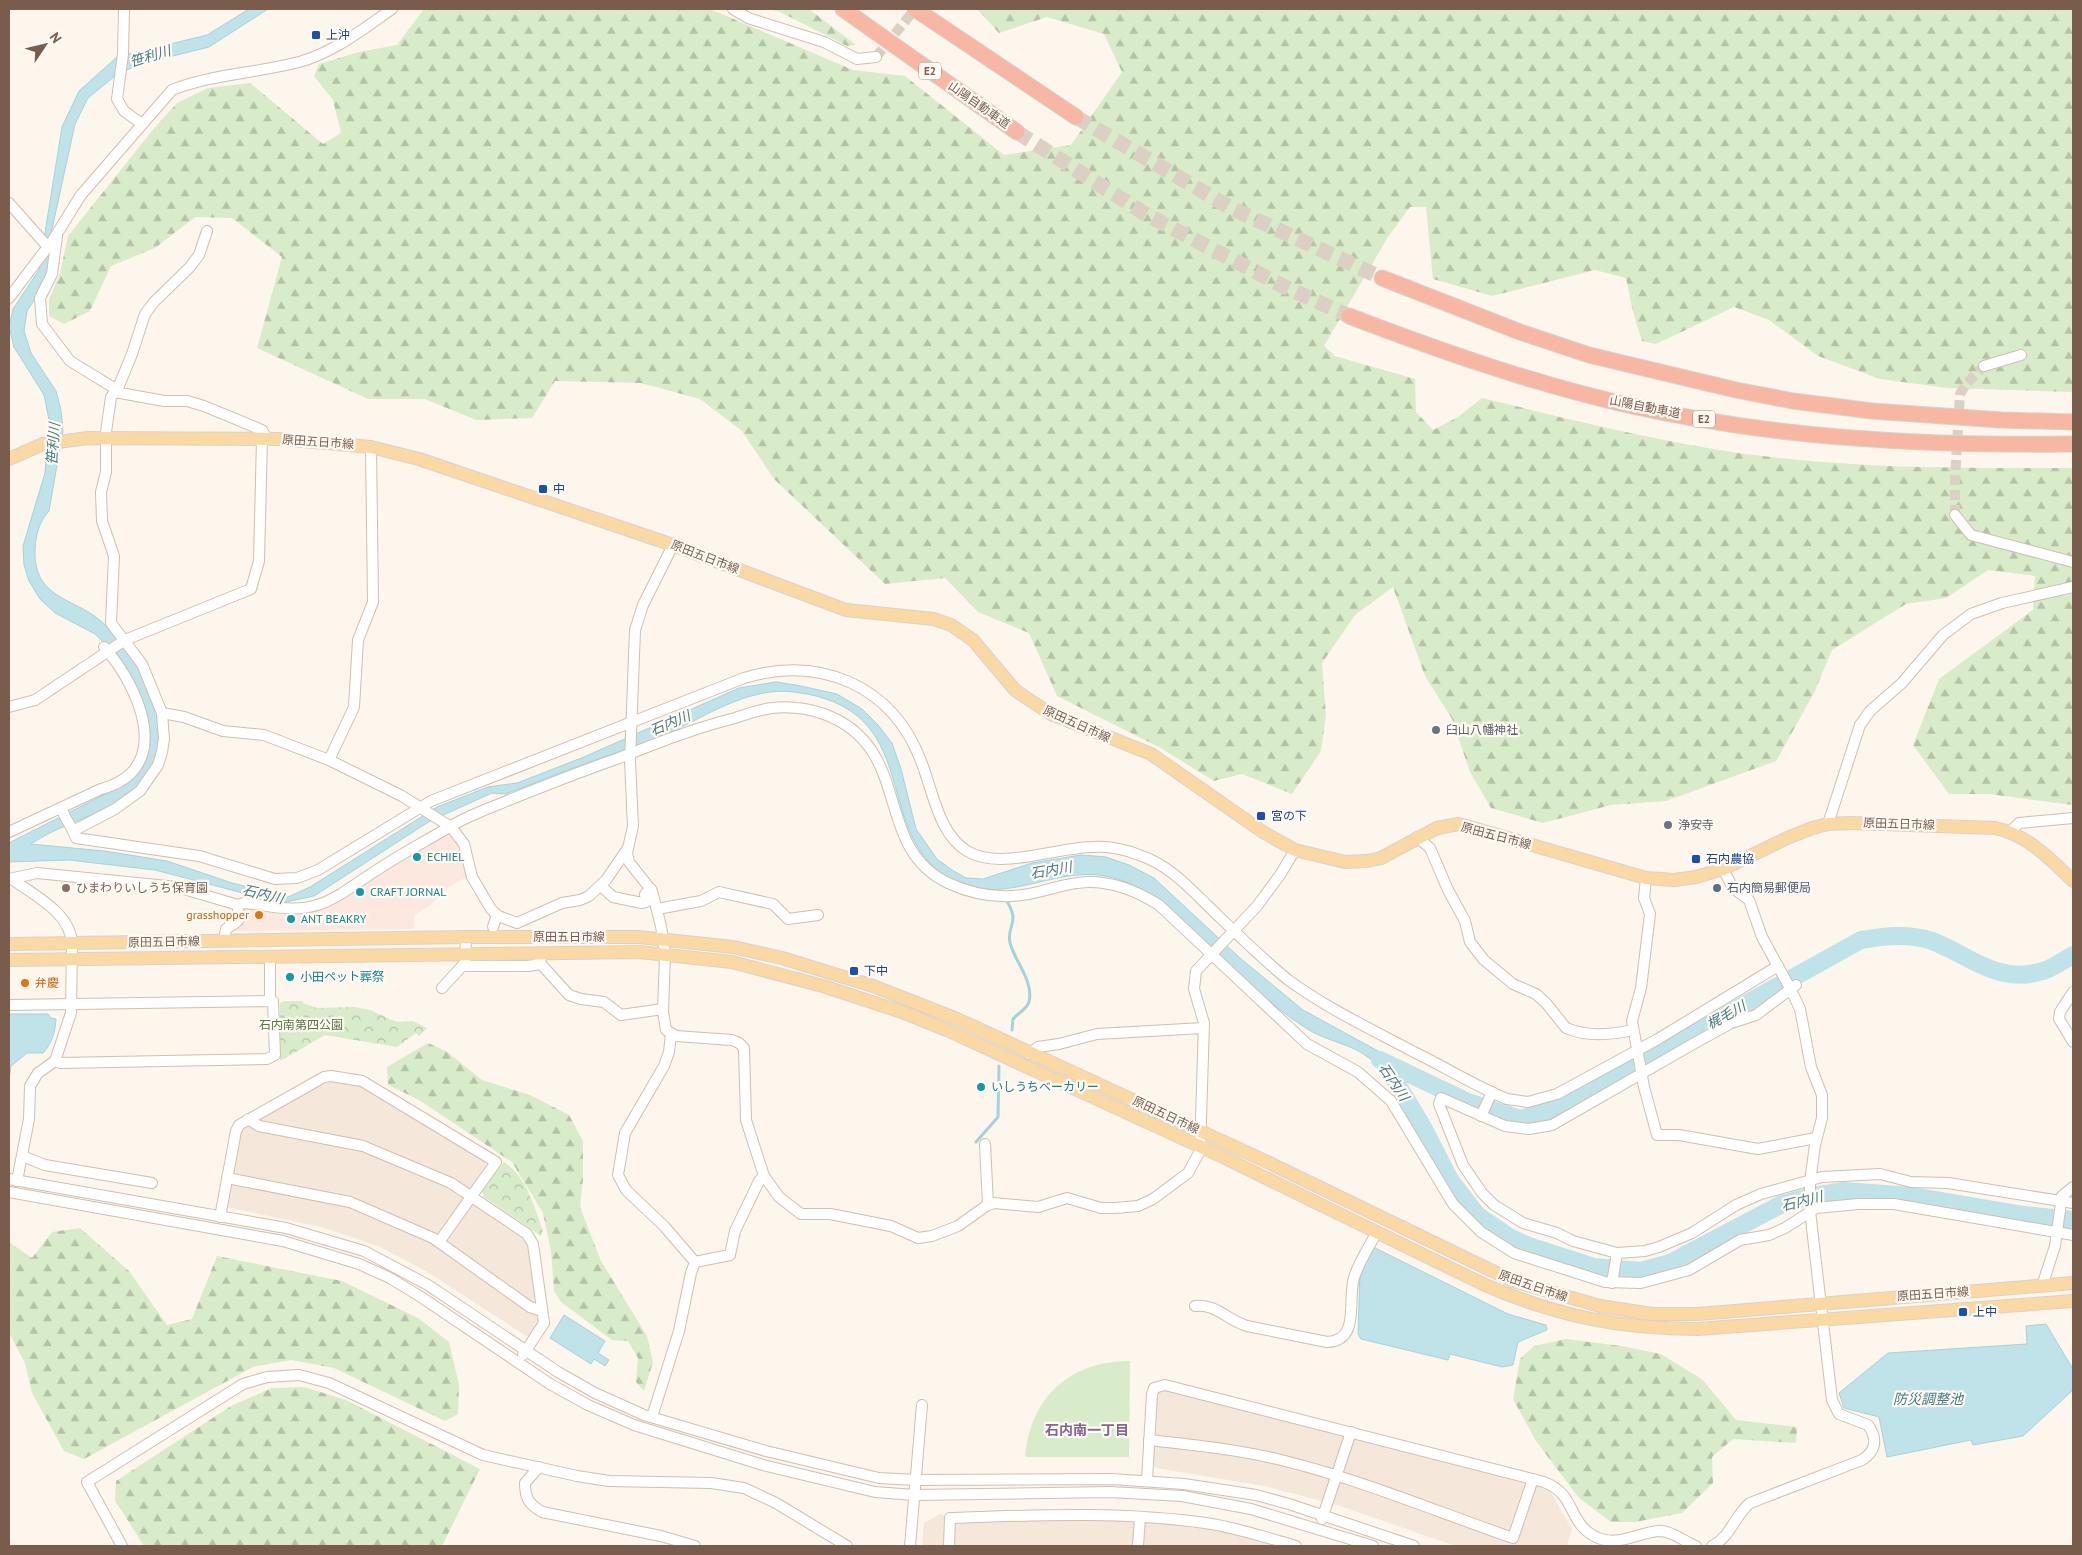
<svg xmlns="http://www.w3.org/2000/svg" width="2082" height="1555" font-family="'PT Sans','Noto Sans JP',sans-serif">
	<defs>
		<pattern id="forest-firs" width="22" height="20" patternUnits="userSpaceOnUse" patternTransform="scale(1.25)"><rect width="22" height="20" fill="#d8ecc9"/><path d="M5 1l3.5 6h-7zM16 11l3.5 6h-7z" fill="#b4c2a5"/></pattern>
		<pattern id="park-crowns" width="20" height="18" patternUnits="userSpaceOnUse" patternTransform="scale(1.25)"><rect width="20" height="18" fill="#d8ecc9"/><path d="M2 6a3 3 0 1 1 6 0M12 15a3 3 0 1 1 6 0" fill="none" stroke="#b4c2a5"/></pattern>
	</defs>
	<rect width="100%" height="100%" fill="#fdf6ec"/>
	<g fill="#f5e8da">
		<path d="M325,1081L363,1086L484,1159L486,1169L466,1197L525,1237L530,1244L540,1325L533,1334L526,1336L426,1271L378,1246L321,1227L226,1207L240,1133L262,1115Z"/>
		<path d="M1162,1389L1549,1489L1572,1529L1567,1546H1455L1340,1506L1264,1486L1156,1468L1152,1464L1156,1393Z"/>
		<path d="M940,1514L958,1521H1132L1207,1529L1282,1546H922L924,1523Z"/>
	</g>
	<path fill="#fde8e0" d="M448,832L459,847L467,877L449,887L432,904L415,915L414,929L230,931L241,923L243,906L297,912Z"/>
	<g fill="url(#forest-firs)">
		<path d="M424,9H710L853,70L905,76L1004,155L1071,145L1122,72L1104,34L1047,17L999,33L977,9H2073V392L1948,388L1880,379L1818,356L1769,320L1734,307L1656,344L1642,341L1633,312L1626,278L1595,270L1492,296L1433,279L1426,207H1410L1388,237L1324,346L1335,356L1415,379L1416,412L1433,430L1458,417L1482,398C1578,421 1674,446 1771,457C1871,469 1973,468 2073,468V805L1989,794H1949L1913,745L1939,679L2033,610L2035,576L1988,570L1946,598L1906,604L1832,650L1814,693L1776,761L1666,801L1611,805L1543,823L1491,808L1470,772L1452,719L1425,676L1393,587L1355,615L1322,663L1326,715L1321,751L1292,794L1242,774L1214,781L1159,747L1057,696L1029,633L978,612L945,578L885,584L774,479L742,431L700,399L641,383L555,381L532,418L476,420L425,399H368L257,348L282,257L232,218L195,217L155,248L111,266L90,311L64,324L49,316V300L60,273L68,236L151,132L177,103L208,88L250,83L323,144L341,133L333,100L314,76L319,64L359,52L397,45Z"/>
		<path d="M769,9H809L856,45L847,46L780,12Z"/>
		<path d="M428,1043L446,1051L482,1080L530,1095L569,1115L583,1141V1179L580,1207L601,1261L647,1336L653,1362L644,1391L636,1382L638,1358L628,1341L612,1340L561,1302L554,1291L551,1251L543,1213L512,1162L419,1100L388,1085L387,1067Z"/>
		<path d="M80,1228L129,1271L167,1325L192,1319L217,1256L342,1281L418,1318L449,1342L459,1385L458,1414L445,1421L334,1368L291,1360L253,1367L84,1459L64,1451L32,1393L25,1363L9,1333V1242L32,1258L52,1232Z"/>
		<path d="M1566,1339L1621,1346L1661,1354L1703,1380L1736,1420L1797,1427L1796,1443L1733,1439L1712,1457L1713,1483L1682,1513L1635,1522H1611L1579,1498L1536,1441L1513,1399L1520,1359L1534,1346Z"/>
		<path d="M304,1387L346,1400L480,1469L442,1546H144L115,1500L116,1481L231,1406L272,1388Z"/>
	</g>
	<g fill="url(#park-crowns)">
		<path d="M284,1001H303V1003L317,1008L354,1007L370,1010L397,1022L413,1021L427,1028L419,1036L416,1033L397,1047L325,1035L282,1060H280V1003Z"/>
		<path d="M504,1162C526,1176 534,1206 543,1231L541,1236L484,1197L482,1190Z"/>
	</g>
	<path fill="#d8ecc9" d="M1130,1361L1129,1457H1025C1030,1397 1070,1361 1130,1361Z"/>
	<g fill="#bfe3e8" stroke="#a5d3da">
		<path d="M249,9H268L209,47L137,65L115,76L88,98L75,124L52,229L48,279L27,311L24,331L31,353L56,391L61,410L63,431L49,511C39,522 36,534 35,549C33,599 73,597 101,621C140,655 184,736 142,782C113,814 66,820 31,844L104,851L167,861L232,883L288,897L310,887L437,807L488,787L517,783L584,757L739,688L776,682L796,685L837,694L862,709L878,725L892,743L901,769L916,829L937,859L952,870L966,878L983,879L1032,863L1081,855L1106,857L1129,865L1154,878L1240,958L1303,1010L1400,1063L1406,1107C1395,1090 1385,1071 1369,1058C1352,1044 1327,1041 1309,1030C1268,1005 1233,968 1198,935C1171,909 1144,883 1105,876C1051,866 1001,910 947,877C870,829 926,708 794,692C748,686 703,718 663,736C637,747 610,754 584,764C557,773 532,785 505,794L492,793L430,821L314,896L281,903L155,870L69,860L9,862V843L121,786L148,737L113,652L95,634L55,613L40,599L29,581L24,565L23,546L45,473L49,420L44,395L14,347L9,327L13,309L39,270L62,127L79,91L117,57L207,35Z"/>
		<path d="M9,1014H48L51,1018L56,1019C55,1033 52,1043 43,1053H27L11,1066L9,1080Z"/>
		<path d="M1373,1247L1508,1314L1546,1325L1547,1330L1518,1342L1513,1365L1502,1367L1450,1354L1448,1360L1361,1339L1358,1334L1360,1271Z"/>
		<path d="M564,1315L605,1341L598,1353L609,1360L605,1366L594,1359L591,1364L550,1338Z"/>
		<path d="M2046,1324L2073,1369V1390L2023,1436L1973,1445L1971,1440L1887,1457L1879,1417L1844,1408L1839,1393L1888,1353L2027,1344L2026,1326Z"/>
	</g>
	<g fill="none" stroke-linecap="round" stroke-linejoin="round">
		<g stroke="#a5d3da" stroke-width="3">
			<path d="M1005,898C1022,924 1006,924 1010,943C1015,962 1034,981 1029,1002C1027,1009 1018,1013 1013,1019L1012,1030"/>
			<path d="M976,1142L998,1117L999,1066"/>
		</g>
		<g stroke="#bfe3e8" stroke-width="18">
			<path d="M1380,1060L1468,1102L1521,1119L1558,1108L1861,940C1885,936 1909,933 1932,941C1971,956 1998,985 2043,971C2053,968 2064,960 2073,955"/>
			<path d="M1393,1077L1424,1129L1450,1180L1477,1215L1509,1237L1526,1245L1594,1267L1641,1271L1670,1263L1782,1204L1813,1196L1844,1191L1912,1196L2024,1215L2073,1220"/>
		</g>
		<g stroke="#dcd0c4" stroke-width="10" stroke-dasharray="10 5" stroke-linecap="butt">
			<path d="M876,57L915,9"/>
			<path d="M1955,515V480L1960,394L1966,384L1984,366"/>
		</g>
		<g stroke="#dcd0c4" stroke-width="15" stroke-dasharray="15 8" stroke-linecap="butt">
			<path d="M1076,117L1231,208L1382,278"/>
			<path d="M1017,132L1147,215L1283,286L1349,316"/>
		</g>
		<defs>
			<g id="minor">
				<path d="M124,9L123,54L117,99L124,111L142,124"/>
				<path d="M733,9L748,18L824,42L857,59L876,57"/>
				<path d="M9,203L48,247"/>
				<path d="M207,231L199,255L190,267L154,302L145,314L132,354L118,388L111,397L106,432V472L101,492L102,521L114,556L111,623L142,664L162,713L164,739L162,752L158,765L140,791L115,809L73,831L76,838L199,856L275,879L297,878L318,870L431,801L744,678C820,655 892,685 921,761C933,791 938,833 967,851C1000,871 1056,847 1093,847C1109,846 1124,849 1139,855C1167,864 1187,885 1207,905C1233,930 1259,956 1287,979C1326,1008 1371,1029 1414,1052C1445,1067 1475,1086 1507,1099L1528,1102L1557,1094L1658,1039L1778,966"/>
				<path d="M57,236L52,274L40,298L42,324L70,361L114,388L115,392L164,401H187L204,406L262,430L267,439"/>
				<path d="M9,298L53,240L81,195L172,90C213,74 257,73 299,62C333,53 363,29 392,9"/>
				<path d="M1984,366L2021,355"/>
				<path d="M1955,515L1971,535L2073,562"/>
				<path d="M9,707L35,700L125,640L251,589L259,561L262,439"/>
				<path d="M162,713L184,717L223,731L264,735L329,760L402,796L451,827L464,844L472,877L491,909L498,916L517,923L562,903L580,900L589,896L606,880L628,848"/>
				<path d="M329,760L354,707L358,640L373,602L371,447"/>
				<path d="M61,809L73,831"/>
				<path d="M1828,824L1860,725L1870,711L1902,683L1943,635L1971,614L2002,603L2073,587"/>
				<path d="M2011,831L2019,823L2073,818"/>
				<path d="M9,832L101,789C176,769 139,686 104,647"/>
				<path d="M1417,837L1430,848L1448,890L1465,921L1470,942L1484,960L1513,984L1536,994L1546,1003L1566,1028C1588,1037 1610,1035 1633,1030"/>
				<path d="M1646,878L1644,898L1650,914L1641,988L1632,1021L1644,1087L1657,1135H1679L1758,1149L1816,1138"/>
				<path d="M9,879L37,873L177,887L238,905L244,903C270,905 291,913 317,905C338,899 359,881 377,870C401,854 426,841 451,826C469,815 490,808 509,800C546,785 582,771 619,758C657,743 695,728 735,718C747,714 759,710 771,708C789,706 807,708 824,714C915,748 871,846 948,883C978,897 1010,900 1042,891C1058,887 1072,882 1089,882C1115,882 1137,891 1159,905L1307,1044L1358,1072L1391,1101L1453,1204L1481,1232L1514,1253L1605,1282L1641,1283L1689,1270L1740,1240L1769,1235L1785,1228L1816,1208L1858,1204H1894L2073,1235"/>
				<path d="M12,879C33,895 70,912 72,943L71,1013L55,1061L38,1073L30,1086L29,1119L17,1181"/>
				<path d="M601,886L613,897L642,903L646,902L645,894L651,889"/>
				<path d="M657,909L701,901L719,892L773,904L788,919L818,915"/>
				<path d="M493,927L497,915"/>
				<path d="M224,941L226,929L238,921V905"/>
				<path d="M539,953L541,964L569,995L581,999L604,1002L621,1015L663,1009"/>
				<path d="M462,966H528L541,964"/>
				<path d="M1796,985L1756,1015L1731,1023L1693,1044L1552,1125L1529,1129L1505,1126L1441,1098L1439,1104L1463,1165L1482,1193L1494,1205L1523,1223L1557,1233L1573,1241L1617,1253L1645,1251L1659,1247L1692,1233L1736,1205L1761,1194L1822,1177L1880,1174L1911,1182L1948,1183L2073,1203"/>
				<path d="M442,988L465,963L466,937"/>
				<path d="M2073,992L2060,1012L2059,1019L2073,1042"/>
				<path d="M270,1001V956"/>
				<path d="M9,1005L273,1001L275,1055L267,1059L60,1063L55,1061"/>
				<path d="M671,1034L669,1052L664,1066L625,1133L618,1175L626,1190L664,1226L695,1262"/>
				<path d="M1029,1054L1038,1047L1059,1044L1097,1034L1203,1028"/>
				<path d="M1481,1116L1492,1092"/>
				<path d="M248,1119L259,1126L363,1146L451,1183L527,1234L533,1244L544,1323L523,1355"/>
				<path d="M985,1144L988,1205"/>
				<path d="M22,1156L45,1165L152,1183"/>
				<path d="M764,1176L779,1197L801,1214H830L891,1226L918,1238L932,1236L958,1226L986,1206L994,1203L1038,1207L1067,1198L1101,1208H1115L1138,1206L1153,1199L1188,1173L1200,1151L1204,1023L1194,989L1196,971L1257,906L1280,875L1295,850"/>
				<path d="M227,1178L350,1202L433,1238L530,1307L542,1311"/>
				<path d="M9,1179L286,1228L364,1251L428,1285L558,1372L595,1393L644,1415L766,1451L879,1478L917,1480L1112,1479L1184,1484L1256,1495L1289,1504L1414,1546"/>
				<path d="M9,1192L283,1241L359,1264L390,1278L421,1297L550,1384L588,1405L634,1425L763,1465L875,1492L914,1495L1110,1492L1182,1496L1251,1509L1373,1546"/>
				<path d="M220,1217L236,1131L239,1125L324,1077L331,1076L362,1081L496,1162L439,1242"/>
				<path d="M1612,1283L1617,1253"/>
				<path d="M2042,1286L2055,1246L2062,1196L2073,1187"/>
				<path d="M1195,1306C1215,1303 1229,1321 1247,1326L1327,1342C1361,1341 1347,1299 1354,1278C1358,1263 1369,1247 1377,1232"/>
				<path d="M652,1417L679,1331L691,1273L695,1262L730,1255L735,1231L759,1181L764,1176L746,1120L744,1048L739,1043L732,1040L676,1036L666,1030L663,1012L665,954L661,926L652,891L629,862L627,853L633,826L630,761L635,630L643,605L673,545"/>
				<path d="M1149,1440C1192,1445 1235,1449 1277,1459C1357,1478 1435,1511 1513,1538L1533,1479"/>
				<path d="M539,1467L525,1483C525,1499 529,1504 542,1512L661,1536L695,1546"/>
				<path d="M1147,1480L1152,1394L1154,1388L1165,1385L1544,1482C1576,1494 1568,1522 1594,1536C1618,1549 1638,1531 1661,1531C1675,1532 1684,1542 1696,1546"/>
				<path d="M1322,1519L1351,1432"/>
				<path d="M122,1546L87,1482L243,1384L267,1377L299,1375L329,1383L483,1455L577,1476L609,1481L711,1483L744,1488L776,1503L847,1546"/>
				<path d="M910,1546L922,1405"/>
				<path d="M949,1546L950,1518C1038,1515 1125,1511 1212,1524C1240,1529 1269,1538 1296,1546"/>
				<path d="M1138,1546L1140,1517"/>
				<path d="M1712,1546C1730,1538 1735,1515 1750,1503L1862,1460C1876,1451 1878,1439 1868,1425L1839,1414L1832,1400L1810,1211V1182L1815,1145L1822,1118V1095L1811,1067L1800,1009L1791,990L1762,937L1749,900L1733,888L1723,869"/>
			</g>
			<g id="major">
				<path d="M9,459L43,444L88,438L280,439L371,447L419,459L673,545L846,610L934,619L951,625L973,640L1015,690L1028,699L1051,714L1151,754L1263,832L1295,850L1345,862L1367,861L1381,858L1437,828L1459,824L1646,878L1674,880L1696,877L1723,869L1785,839L1812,828L1828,824L1851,823L1995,828C2028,835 2050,859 2073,881"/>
				<path d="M9,944L466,937H639L733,947L782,958L873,986L955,1018L1261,1159L1513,1281L1600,1306L1652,1314H1698L2073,1283"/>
				<path d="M9,960L639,952L732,962L823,986L902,1012L949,1031L1223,1157L1485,1285C1557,1316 1620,1329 1698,1329L2073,1301"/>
			</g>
			<g id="highway">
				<path d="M843,9L1017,132"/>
				<path d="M915,9L1076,117"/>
				<path d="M1382,278L1520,332L1589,355L1736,390L1793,401L1872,411L2001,420L2073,422"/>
				<path d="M1349,316C1438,350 1526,381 1619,403C1768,438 1921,446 2073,444"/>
			</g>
		</defs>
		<use href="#minor" stroke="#d1beb0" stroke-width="12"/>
		<use href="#major" stroke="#dad1cd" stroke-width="14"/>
		<use href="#highway" stroke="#dad1cd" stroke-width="17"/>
		<use href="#minor" stroke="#fff" stroke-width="10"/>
		<use href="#major" stroke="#fbd9a5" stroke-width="12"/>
		<use href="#highway" stroke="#f7b7a3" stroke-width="15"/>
	</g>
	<g fill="#1a4fb4" stroke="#fffaf3" stroke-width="2">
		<rect x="311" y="30" width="10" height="10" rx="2.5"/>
		<rect x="538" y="484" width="10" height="10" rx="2.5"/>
		<rect x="1256" y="811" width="10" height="10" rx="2.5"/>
		<rect x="1691" y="854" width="10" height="10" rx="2.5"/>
		<rect x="849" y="966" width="10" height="10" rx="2.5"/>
		<rect x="1958" y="1307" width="10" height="10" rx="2.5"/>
	</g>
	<g fill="#6b7280" stroke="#fffaf3" stroke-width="2">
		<circle cx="1436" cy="730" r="5"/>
		<circle cx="1668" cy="825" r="5"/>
	</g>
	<g fill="#0f9aa8" stroke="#fffaf3" stroke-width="2">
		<circle cx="417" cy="857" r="5"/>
		<circle cx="360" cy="892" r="5"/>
		<circle cx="291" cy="919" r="5"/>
		<circle cx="290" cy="977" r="5"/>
		<circle cx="981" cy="1087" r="5"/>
	</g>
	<circle fill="#8d6e63" stroke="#fffaf3" stroke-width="2" cx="66" cy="888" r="5"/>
	<circle fill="#5c6f8a" stroke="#fffaf3" stroke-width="2" cx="1717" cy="888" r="5"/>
	<g fill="#e8710a" stroke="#fffaf3" stroke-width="2">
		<circle cx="259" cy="915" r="5"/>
		<circle cx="25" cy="983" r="5"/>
	</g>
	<g text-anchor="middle" stroke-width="4.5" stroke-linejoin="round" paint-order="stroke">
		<g fill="#fffaf3" stroke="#a28b7f" stroke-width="1">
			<rect x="919" y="62.5" width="22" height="17" rx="4"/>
			<rect x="1693" y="410.5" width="22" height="17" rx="4"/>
		</g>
		<g font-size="11" font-weight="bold" fill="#7a5c4d">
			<text x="930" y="75">E2</text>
			<text x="1704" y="423">E2</text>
		</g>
		<g font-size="12" fill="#164399" stroke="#fffaf3" text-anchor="start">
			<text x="326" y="39">上沖</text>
			<text x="553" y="493">中</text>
			<text x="1271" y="820">宮の下</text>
			<text x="1706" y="863">石内農協</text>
			<text x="864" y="975">下中</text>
			<text x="1973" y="1316">上中</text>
		</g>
		<g font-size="12" fill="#7a5c4d" stroke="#fffaf3">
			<text transform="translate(979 105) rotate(35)" y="4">山陽自動車道</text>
			<text transform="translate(1645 407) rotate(11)" y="4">山陽自動車道</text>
			<text transform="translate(318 442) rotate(4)" y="4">原田五日市線</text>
			<text transform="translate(705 557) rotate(21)" y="4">原田五日市線</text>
			<text transform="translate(1077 724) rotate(24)" y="4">原田五日市線</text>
			<text transform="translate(1899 824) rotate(2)" y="4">原田五日市線</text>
			<text transform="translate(1496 836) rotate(15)" y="4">原田五日市線</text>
			<text x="569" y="941">原田五日市線</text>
			<text transform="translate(164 942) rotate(-1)" y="4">原田五日市線</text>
			<text transform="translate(1166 1115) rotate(25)" y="4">原田五日市線</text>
			<text transform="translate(1533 1286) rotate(19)" y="4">原田五日市線</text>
			<text transform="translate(1933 1294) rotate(-4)" y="4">原田五日市線</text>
		</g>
		<g font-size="12" fill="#5b616d" stroke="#fffaf3" text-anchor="start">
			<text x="1446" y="734">臼山八幡神社</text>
			<text x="1678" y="829">浄安寺</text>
		</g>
		<g font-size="12" fill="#0d838f" stroke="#fffaf3" text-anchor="start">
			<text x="427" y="861">ECHIEL</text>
			<text x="370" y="896">CRAFT JORNAL</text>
			<text x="301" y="923">ANT BEAKRY</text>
			<text x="300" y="981">小田ペット葬祭</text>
			<text x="991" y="1091">いしうちベーカリー</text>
		</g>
		<g font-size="12" fill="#785e54" stroke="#fffaf3" text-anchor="start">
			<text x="76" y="892">ひまわりいしうち保育園</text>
		</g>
		<g font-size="12" fill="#4e5e75" stroke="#fffaf3" text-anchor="start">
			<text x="1727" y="892">石内簡易郵便局</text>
		</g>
		<g font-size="12" fill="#c56008" stroke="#fffaf3" text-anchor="end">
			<text x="249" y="919">grasshopper</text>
			<text x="35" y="987" text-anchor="start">弁慶</text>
		</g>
		<g font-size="12" fill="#537a41" stroke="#fffaf3">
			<text x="301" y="1029">石内南第四公園</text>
		</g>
		<g font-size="14" font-style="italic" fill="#437c86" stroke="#fffaf3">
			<text transform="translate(150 56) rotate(-17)" y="5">笹利川</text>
			<text transform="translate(53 444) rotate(-86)" y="5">笹利川</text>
			<text transform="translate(670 723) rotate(-23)" y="5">石内川</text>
			<text transform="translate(1051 870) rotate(-10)" y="5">石内川</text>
			<text transform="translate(263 894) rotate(13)" y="5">石内川</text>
			<text transform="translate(1726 1015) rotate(-29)" y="5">梶毛川</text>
			<text transform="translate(1394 1082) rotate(56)" y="5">石内川</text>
			<text transform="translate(1802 1201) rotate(-14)" y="5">石内川</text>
			<text x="1928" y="1404">防災調整池</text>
		</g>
		<g font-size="14" font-weight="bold" fill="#846695" stroke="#fffaf3">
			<text x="1087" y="1435">石内南一丁目</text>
		</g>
	</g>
	<rect width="2082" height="1555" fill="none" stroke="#7a5c4d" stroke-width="20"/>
	<g transform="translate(45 45) rotate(55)" stroke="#fffaf3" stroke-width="4" paint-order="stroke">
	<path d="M0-4L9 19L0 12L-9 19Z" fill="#7a5c4d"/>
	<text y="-8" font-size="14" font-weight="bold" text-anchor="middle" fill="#7a5c4d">N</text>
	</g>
</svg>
